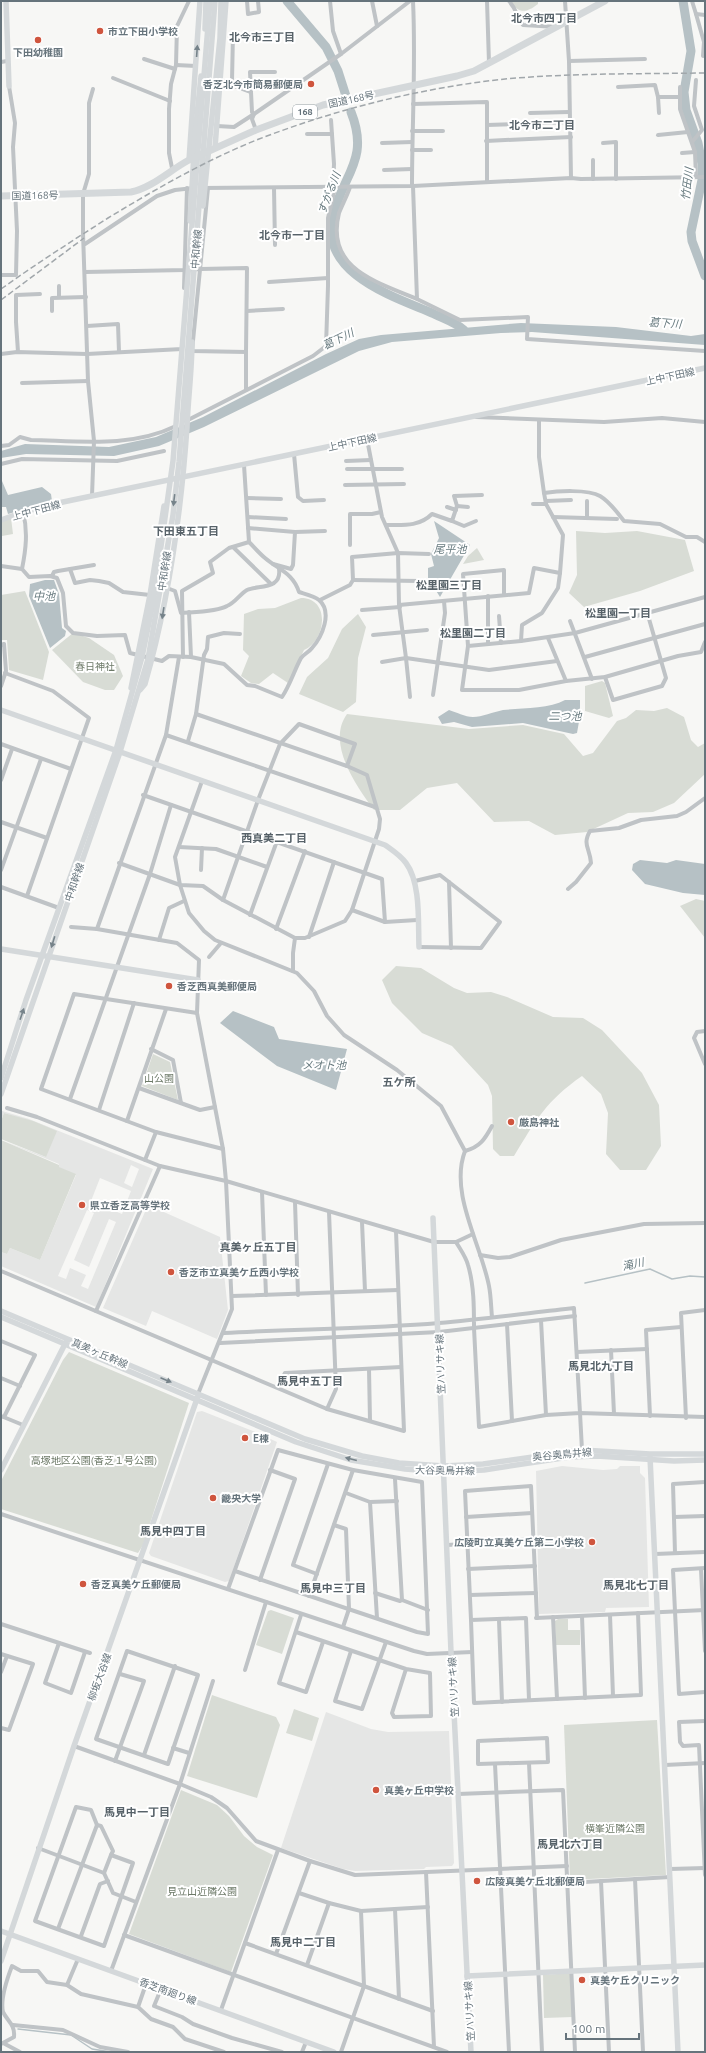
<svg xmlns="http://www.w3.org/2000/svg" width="706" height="2053" font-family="Ubuntu,'Noto Sans JP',sans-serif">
	<rect width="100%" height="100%" fill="#f7f7f5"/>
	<g fill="#e5e6e5" fill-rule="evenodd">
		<path d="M2,1111L29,1119L153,1169L96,1307L1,1266V1252L7,1254L10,1248L40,1260L76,1175L58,1167L59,1164L1,1140L46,1157L32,1122L4,1113L1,1121ZM131,1165L139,1169L132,1187L124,1183ZM100,1178L131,1191L122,1214L91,1201ZM87,1210L94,1213L74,1260L89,1267L109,1219L116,1222L88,1289L81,1286L86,1275L70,1268L66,1279L58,1276Z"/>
		<path d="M148,1205L220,1237L228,1310L217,1339L152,1311L146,1326L103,1308Z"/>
		<path d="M202,1411L258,1433L277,1442L229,1581L225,1582L151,1556L149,1553L197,1412Z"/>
		<path d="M562,1466L603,1470L617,1469L620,1466H640V1473L645,1478L649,1607L606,1608L605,1612L539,1614L536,1471Z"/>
		<path d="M326,1712L371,1729L388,1732L449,1731L454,1863L452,1866L426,1867L424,1869L355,1871L343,1869L281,1848Z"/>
	</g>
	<g fill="#d8dcd5">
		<path d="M509,1H538V4C525,14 519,13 509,1Z"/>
		<path d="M11,518L13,534L2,536L1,522Z"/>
		<path d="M576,531L605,533L637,531L685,540L694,571L640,591L584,607L569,593L577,575Z"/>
		<path d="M477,548L484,560L463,564L468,556Z"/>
		<path d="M25,591L49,652L43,680L9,670L7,640H1V595Z"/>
		<path d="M301,598C331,598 326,641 304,650L288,683L273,673L259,684L251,683L241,676L249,656L243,650L244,614L258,609L275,608Z"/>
		<path d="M358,614L366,627L358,658L356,702L343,712L299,694L307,677L328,658L342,629Z"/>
		<path d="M73,633L89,638L114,655L123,676L114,690H105L83,682L52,650Z"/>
		<path d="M602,681L605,683L613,716L609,718L585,711V686Z"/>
		<path d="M667,708L684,717L691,740L698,747L705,743V774L674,803L653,812L628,813L587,832L555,835L529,821L494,822L457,783L427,788L400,810H374C356,786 326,743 347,714L469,729L523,725L564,734L583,756L593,753L617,721L626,718L636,710L654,711Z"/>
		<path d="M696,899L705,901V938L680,906Z"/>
		<path d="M396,966L421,968L454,988L467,993L491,992L507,997L553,1017L583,1018L602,1030L642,1073L659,1105L661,1146L646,1170H620L606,1154L608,1113L601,1094L582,1076C546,1101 536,1120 514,1156H500L493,1149L492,1096L488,1085L452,1046L422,1033L392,1003L382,980Z"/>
		<path d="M153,1054L170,1062L178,1100L142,1086Z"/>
		<path d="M4,1113L33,1121L57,1131L46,1157L1,1139V1121Z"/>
		<path d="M1,1140L59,1165V1167L76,1174L40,1260L10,1248L7,1254L1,1252Z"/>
		<path d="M69,1352L189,1403L143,1545L138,1553L1,1509V1481L63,1360Z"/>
		<path d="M271,1610L294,1618L282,1654L256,1645L268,1611Z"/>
		<path d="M558,1619H568V1630H580V1645H556L555,1621Z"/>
		<path d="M212,1695L276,1717L280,1725L257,1798L187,1776Z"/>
		<path d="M294,1709L319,1718L312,1741L286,1733Z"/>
		<path d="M657,1720L666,1875L570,1880L564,1725Z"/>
		<path d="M181,1790L217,1805L229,1816L244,1836L257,1847L273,1855L231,1972L129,1934Z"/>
		<path d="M571,1973L573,2017L544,2018L543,1975Z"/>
	</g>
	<g fill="#b6c1c5">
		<path d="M521,323L616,327L691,336L705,334V345L532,332L501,333L392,342L359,351L204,427L159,446L114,456L26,454L1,458V451L25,444L109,447L156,437L203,417L326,354L359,339L381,335Z"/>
		<path d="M2,481L8,495L42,487L51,494L52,501L8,514L6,507H1Z"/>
		<path d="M434,521L470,545L440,597L428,578V568L434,566L431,554L439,538Z"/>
		<path d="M45,580H54L59,594L62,628L66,631L65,636L50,648L29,596L30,584Z"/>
		<path d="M565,700H580V716L577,733L573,734L523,723L472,727L454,722L442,724L438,717L449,710C456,712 465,717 473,717C482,717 493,712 503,710C522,708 549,709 565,700Z"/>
		<path d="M640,860L667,863L676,860L705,864V895L683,893L645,884L632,870L633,864Z"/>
		<path d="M233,1011L274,1027L279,1039L347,1049L336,1090L277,1066L220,1023Z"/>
	</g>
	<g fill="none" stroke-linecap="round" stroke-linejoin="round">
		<g stroke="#b6c1c5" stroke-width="1.5">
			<path d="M585,1283L650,1269L672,1279L690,1276L705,1277"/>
			<path d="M18,2029L71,2035L92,2049L111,2052"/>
		</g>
		<g stroke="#b6c1c5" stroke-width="9">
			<path d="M287,1L326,47L338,71L346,96"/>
			<path d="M683,1L691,51L684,92L686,110L698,143L702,164V180L691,232L692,241L705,276"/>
			<path d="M351,112C370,160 343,174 333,216C319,273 392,296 432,313C442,318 455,322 464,330"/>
		</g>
		<g stroke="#bfc3c6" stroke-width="4">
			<path d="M247,1L248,14L259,12L258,1"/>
			<path d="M330,1L333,31L341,54"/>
			<path d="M372,1L377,26"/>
			<path d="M487,1L489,63"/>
			<path d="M509,1C518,11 516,17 523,25L557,27"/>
			<path d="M565,1L569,61L571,178"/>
			<path d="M692,1L696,14L705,15"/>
			<path d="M696,14L704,42L703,56"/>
			<path d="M144,59L175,69"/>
			<path d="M569,61L645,59"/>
			<path d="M1,62L7,61"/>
			<path d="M176,65L196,66"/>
			<path d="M113,78L170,101"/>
			<path d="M232,81L233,33"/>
			<path d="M618,87L655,85L658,97"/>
			<path d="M680,87V109L695,152L696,177"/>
			<path d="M251,92L250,72H275"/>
			<path d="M413,104L487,102V181"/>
			<path d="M530,113L569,112"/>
			<path d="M659,113L658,97H679"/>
			<path d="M331,120L334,164L333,188"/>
			<path d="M487,125L570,122"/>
			<path d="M217,126L234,127L254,114L252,112L251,92L232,85V81H220"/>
			<path d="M256,130L252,119L254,114L341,54L410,1"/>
			<path d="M412,131H443"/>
			<path d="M307,134H332"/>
			<path d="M658,135L688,132"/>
			<path d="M486,141L571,137"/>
			<path d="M692,142L702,130L694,106L696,80"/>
			<path d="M382,143L412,142"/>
			<path d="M603,143L616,142V179"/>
			<path d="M412,150H431"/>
			<path d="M682,153L695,152"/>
			<path d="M593,160V179"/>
			<path d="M172,168L169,153V109L171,84L176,65L177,26L189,1"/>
			<path d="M384,170L412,169"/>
			<path d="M412,186C412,124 416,63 413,1"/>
			<path d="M413,186L417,299L460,320L528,317L527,339L705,351"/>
			<path d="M350,187C347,196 342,205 339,213C325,269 377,282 417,299"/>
			<path d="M203,188L413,186L571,178L581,179L705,177"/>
			<path d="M274,188L275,245"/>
			<path d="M85,244L157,196L175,190L194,188"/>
			<path d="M85,272L185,270L201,269L247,268L246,352L192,351L208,188"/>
			<path d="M1,275H16L17,231L13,147L15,123L9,86"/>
			<path d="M269,282L328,278"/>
			<path d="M59,286V297"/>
			<path d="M184,288L187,188"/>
			<path d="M52,311V298L86,297"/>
			<path d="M247,311L283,309"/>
			<path d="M87,326L118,324L119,352"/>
			<path d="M18,352L16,322V295L40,294"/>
			<path d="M246,352V390"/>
			<path d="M1,354L17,352L87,354L182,349V347"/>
			<path d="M22,383L88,381"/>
			<path d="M476,417L604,422L662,418L705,422"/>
			<path d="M186,421L313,356L326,346L328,286V218L335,188"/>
			<path d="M367,439L382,517L398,553L399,605L406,658L489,670L557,661"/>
			<path d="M1,446L9,445L20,437L31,440C79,441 131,448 176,426"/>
			<path d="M294,454L298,497L303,501L324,500"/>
			<path d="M346,461L371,460"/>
			<path d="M1,464L22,459L117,461L164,451"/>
			<path d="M347,469H402"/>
			<path d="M345,485L404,484"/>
			<path d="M544,493C557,491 588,489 600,496C610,502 617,512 624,521L660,524L686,537H697L705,542"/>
			<path d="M92,496L94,441L88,381L83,233V194L89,174V103L93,89"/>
			<path d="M247,498L281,499"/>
			<path d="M546,501L571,500"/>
			<path d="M587,501V518"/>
			<path d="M533,504H546"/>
			<path d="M457,506L468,507"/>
			<path d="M447,507L456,510"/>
			<path d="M23,512C28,531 26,549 22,569L29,577L50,576L57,578L63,593L66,626L73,633L97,636L125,635L130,653L162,661L169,656L191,657L224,664L247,685L255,686L282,697C290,685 294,671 301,658C304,654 309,652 312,648C322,637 333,612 319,600C314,596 305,594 299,592C293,573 279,570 265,558C259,553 254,547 249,542L244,465"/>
			<path d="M248,517L286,519"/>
			<path d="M553,517L617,519"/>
			<path d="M452,521L464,526L476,521"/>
			<path d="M386,525C403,525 419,527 432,514L452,521L457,506L454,496L482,495"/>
			<path d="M248,528L295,532L293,565L291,569L273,564"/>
			<path d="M295,532L325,531"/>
			<path d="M350,545V514H372L381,512"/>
			<path d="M233,547L271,584"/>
			<path d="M1,566L22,569"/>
			<path d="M70,569L75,583L90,580L99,581L109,583L123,592L150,595"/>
			<path d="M52,576L54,572L58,571L94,565"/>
			<path d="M353,580L419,581"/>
			<path d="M167,588L175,591L181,613C193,612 217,612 227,606C235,603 240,594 247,590C258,585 282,590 279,569"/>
			<path d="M705,597L575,633L521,641L468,646L462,690H519L566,681L605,677L678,656L701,652L705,642"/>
			<path d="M320,600L350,585L353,580L352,557L398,553L429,554"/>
			<path d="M399,605L529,593L534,568L560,573"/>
			<path d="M362,610L400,607"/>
			<path d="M189,612L191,657"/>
			<path d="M499,616L501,643"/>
			<path d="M570,621L592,679"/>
			<path d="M373,635L427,630"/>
			<path d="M548,638L566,681"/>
			<path d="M521,641L522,625L542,613L558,588L560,573L563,535L546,504L544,493L539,457V420"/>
			<path d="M488,644V596"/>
			<path d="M1,645L4,644L6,671L1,686"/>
			<path d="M468,646L463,574L504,570V595"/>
			<path d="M183,657L182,591L213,573L210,562L229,548L249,542"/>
			<path d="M585,657L705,624"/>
			<path d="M382,662L406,658L410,697"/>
			<path d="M5,673L53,691L89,718L27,896"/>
			<path d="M605,677L613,700L662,686L666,678L647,612"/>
			<path d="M433,695L445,613L444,601"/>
			<path d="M166,735L375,807"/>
			<path d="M188,741L196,714L204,655L207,649L208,637L224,633L240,634"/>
			<path d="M1,744L71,769"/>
			<path d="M1,780L12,749"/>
			<path d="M202,781L175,857L180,885L189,913L204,931L215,940L297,973L314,991L327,1016L344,1035L397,1070L441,1106L465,1151C449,1193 481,1244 489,1286C491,1296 491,1307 492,1317"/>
			<path d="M143,795L382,879L385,922"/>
			<path d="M1,822L47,838"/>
			<path d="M179,847L216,849L267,867"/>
			<path d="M119,863L180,885L203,886L223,900L295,938H305L345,921L352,910L379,829L380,819L367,775L347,766L196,714"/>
			<path d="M1,870L41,759"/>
			<path d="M201,870L202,848"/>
			<path d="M415,881L440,875L500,922L481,948L419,947"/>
			<path d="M449,882L451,948"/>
			<path d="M1,887L59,908"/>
			<path d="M568,889L576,882L591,863C590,848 582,845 590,831L619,828L641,820L677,816L686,812L705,798"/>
			<path d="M223,900L258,800L280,744L299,724L355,744L347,766"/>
			<path d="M352,910L385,922L417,920"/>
			<path d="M250,915L277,841"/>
			<path d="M71,927L97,929L177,943L199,960L197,1013L223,1149L226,1181L232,1309L198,1394"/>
			<path d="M97,929L166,735L179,657"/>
			<path d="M276,929L305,851"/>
			<path d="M309,937L334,862"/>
			<path d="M159,940L169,908L184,901"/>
			<path d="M209,957L221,943"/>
			<path d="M293,971V953L295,938"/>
			<path d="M197,1013L74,994L41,1089L156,1132L223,1149"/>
			<path d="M705,1031L697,1032L694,1038L705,1064"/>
			<path d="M151,1049L173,1060L181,1103"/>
			<path d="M139,1088L200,1110L215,1107"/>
			<path d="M70,1099L150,874L171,805"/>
			<path d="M7,1108L37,1117L160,1166L226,1181L434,1242H456L473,1234"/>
			<path d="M99,1110L134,1003"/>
			<path d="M127,1121L166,1009"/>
			<path d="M465,1151C480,1147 485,1139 492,1126"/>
			<path d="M145,1160L156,1132"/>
			<path d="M262,1192L266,1295"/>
			<path d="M295,1202L298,1295"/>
			<path d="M362,1222L365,1291"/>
			<path d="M480,1255L498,1258L510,1257L561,1240L644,1224L705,1223"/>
			<path d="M1,1271L327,1409L404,1431L396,1231"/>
			<path d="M232,1296L398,1290"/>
			<path d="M96,1311L160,1166"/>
			<path d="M541,1320L546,1415"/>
			<path d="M507,1324L512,1421"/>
			<path d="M224,1333C296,1329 368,1329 439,1323C484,1319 529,1313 574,1308L580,1413L546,1415L479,1427L474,1328C474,1307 474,1285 468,1265C466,1257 460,1249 456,1242"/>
			<path d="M1,1341L35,1355L4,1417"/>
			<path d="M220,1343L439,1332L575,1316"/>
			<path d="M611,1350L614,1414"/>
			<path d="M577,1352L647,1349"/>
			<path d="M369,1369L370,1421"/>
			<path d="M1,1378L20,1386"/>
			<path d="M278,1387L285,1373L401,1367"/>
			<path d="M327,1409L336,1389L329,1212"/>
			<path d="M1,1416L23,1425"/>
			<path d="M650,1416L646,1330L681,1327"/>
			<path d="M686,1418L681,1313L705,1310"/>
			<path d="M582,1450L580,1413L705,1417"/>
			<path d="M395,1479L402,1600L428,1610"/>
			<path d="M346,1493L370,1502L377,1618"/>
			<path d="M370,1502L397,1501"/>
			<path d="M1,1514L414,1651L427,1654L472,1652"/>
			<path d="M466,1517L532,1513"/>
			<path d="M674,1517L705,1516"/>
			<path d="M334,1525L346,1529L349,1609L343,1627"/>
			<path d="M448,1545L533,1539"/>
			<path d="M675,1553L673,1484L705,1482"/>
			<path d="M655,1554L705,1552"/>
			<path d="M705,1568L673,1570L679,1694L705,1692"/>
			<path d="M468,1569L535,1566"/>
			<path d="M701,1569L705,1651"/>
			<path d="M317,1574L293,1565L328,1464"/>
			<path d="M260,1580L295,1479L270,1470"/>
			<path d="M228,1589L278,1450L353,1470L422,1482L428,1634L417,1632L235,1571"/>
			<path d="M375,1593L400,1601L402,1600"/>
			<path d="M470,1595L536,1593"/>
			<path d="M309,1596L353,1470"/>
			<path d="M301,1615L279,1683L306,1692L323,1642"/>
			<path d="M610,1615L613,1696"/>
			<path d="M582,1616L585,1698"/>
			<path d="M553,1617L557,1699"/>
			<path d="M536,1618L705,1610"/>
			<path d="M471,1620L465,1491L531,1486L537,1618"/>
			<path d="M499,1620L502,1702"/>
			<path d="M1,1624L90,1653"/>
			<path d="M296,1632L406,1669L430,1673L431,1716L394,1717L392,1713L406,1669"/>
			<path d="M59,1643L45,1683L71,1693L85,1652"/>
			<path d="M127,1651L198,1675L168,1764L96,1739Z"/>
			<path d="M351,1651L335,1701L362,1709L386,1642"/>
			<path d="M1,1654L33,1664L9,1730L1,1728"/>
			<path d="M245,1670L266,1602"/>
			<path d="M1,1672L7,1656"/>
			<path d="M529,1700L526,1618L471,1620L474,1703L641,1695L638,1613"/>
			<path d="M705,1721L679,1722L680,1742L683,1746L699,1745L705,1875"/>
			<path d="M547,1738L548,1762L478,1764V1741Z"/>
			<path d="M74,1746L180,1784L211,1797L227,1808L256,1841L310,1861L355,1875L567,1866"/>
			<path d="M173,1748L189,1753"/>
			<path d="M144,1755L175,1666"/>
			<path d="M115,1761L144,1681L120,1674"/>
			<path d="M529,1763L542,2052"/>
			<path d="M495,1764L509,2052"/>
			<path d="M665,1765L705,1763"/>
			<path d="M458,1794L563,1790L575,2052"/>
			<path d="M76,1807L91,1810L97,1825L101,1826L113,1851L111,1855L133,1863L104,1946L35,1921Z"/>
			<path d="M38,1848L104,1873L113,1893L136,1902"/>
			<path d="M670,1869L705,1868"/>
			<path d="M426,1872L434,2047"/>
			<path d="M104,1873L111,1855"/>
			<path d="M635,1879L643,2052"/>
			<path d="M601,1881L609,2052"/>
			<path d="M568,1883L670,1877"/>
			<path d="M299,1893L329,1903L361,1911L428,1907"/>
			<path d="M395,1909L399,1999"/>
			<path d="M58,1929L97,1825"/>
			<path d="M124,1935L447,2052"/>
			<path d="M81,1936L100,1884L108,1881"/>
			<path d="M245,1943L433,2011"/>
			<path d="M276,1954L310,1861"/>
			<path d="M307,1965L329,1903"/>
			<path d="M111,1971L180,1784L213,1681"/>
			<path d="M146,1984L138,2007L151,2019L173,2027L185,2039L224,2052"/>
			<path d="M67,1985L78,1959"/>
			<path d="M161,1989L154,2006L182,2017L193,2024L232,2038L282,2052"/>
			<path d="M221,2010L278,1850"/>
			<path d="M13,2025L63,2030L100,2047L128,2052"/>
			<path d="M1,2044L14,2037C15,2024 8,2022 3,2012C0,1999 7,1979 12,1966L21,1971H38L47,1982L67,1985L81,1994L138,2007"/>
			<path d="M5,2044L20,2052"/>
			<path d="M302,2052L306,2042"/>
			<path d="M341,2052L364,1986L361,1911"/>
		</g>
		<g stroke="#d4d8da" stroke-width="5.5">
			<path d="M6,1L9,86"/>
			<path d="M205,29L206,1"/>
			<path d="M215,148L226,1"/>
			<path d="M189,160L200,1"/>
			<path d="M203,206L220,38L221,1"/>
			<path d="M190,221L195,135L201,76"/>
			<path d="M1,520L23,512L63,502L705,368"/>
			<path d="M131,688L150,595L164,506"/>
			<path d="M140,690L145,684C169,600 181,514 187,427C188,399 192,370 192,342"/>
			<path d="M1,710L385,845C392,850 400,855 406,863C421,883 418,923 419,947"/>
			<path d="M1,949L198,980"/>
			<path d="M1,1078L26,1000L116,750L142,657L153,603L173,461L210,1"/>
			<path d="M1,1094L120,752L148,659L173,515L179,462L215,1"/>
			<path d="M433,1218L451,1652L471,2052"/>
			<path d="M1,1311L305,1439L362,1456L399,1463L444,1466L483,1464L582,1450L650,1454H705"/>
			<path d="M1,1317L296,1442L351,1460L405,1469L445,1472L484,1470L569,1457L597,1456L674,1461L705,1460"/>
			<path d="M650,1457L678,2052"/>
			<path d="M1,1470L66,1342"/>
			<path d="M1,1931L334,2052"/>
			<path d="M1,1961L74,1746L198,1396"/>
			<path d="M467,1976L705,1965"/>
		</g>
		<path stroke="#d4d8da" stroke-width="7" d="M1,196L131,192C152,188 170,170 189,160L256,130L323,105L457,76L474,71L605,1"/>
		<g stroke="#a1a7ab" stroke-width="1.5" stroke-dasharray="6 3" stroke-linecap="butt">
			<path d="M1,289C36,264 72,241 108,218C156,189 206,160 259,139C337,109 421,88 505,79C571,73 638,74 705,73"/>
			<path d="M1,300L84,238"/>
		</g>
	</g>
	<defs><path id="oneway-solid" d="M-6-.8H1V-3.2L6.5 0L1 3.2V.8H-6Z"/></defs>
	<g fill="#76838a">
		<use href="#oneway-solid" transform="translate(197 51) rotate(-86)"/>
		<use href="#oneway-solid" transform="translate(174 500) rotate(97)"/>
		<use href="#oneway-solid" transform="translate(163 613) rotate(99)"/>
		<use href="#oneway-solid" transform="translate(53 942) rotate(107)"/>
		<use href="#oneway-solid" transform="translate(22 1014) rotate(-71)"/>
		<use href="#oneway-solid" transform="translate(166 1380) rotate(23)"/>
		<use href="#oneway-solid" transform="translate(351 1459) rotate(-166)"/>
	</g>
	<g fill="#cf553e" stroke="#fff" stroke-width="1.5">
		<circle cx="100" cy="31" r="4"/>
		<circle cx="38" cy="40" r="4"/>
		<circle cx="311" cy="84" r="4"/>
		<circle cx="169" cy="986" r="4"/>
		<circle cx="511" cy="1122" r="4"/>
		<circle cx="82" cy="1205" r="4"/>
		<circle cx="171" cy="1272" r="4"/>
		<circle cx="245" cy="1438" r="4"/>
		<circle cx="213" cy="1498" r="4"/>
		<circle cx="592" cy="1542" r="4"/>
		<circle cx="83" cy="1584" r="4"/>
		<circle cx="376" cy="1790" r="4"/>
		<circle cx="477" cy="1881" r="4"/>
		<circle cx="582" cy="1980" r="4"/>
	</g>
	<g text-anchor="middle" stroke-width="4" stroke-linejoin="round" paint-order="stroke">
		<rect fill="#fff" stroke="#949ea3" stroke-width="1" x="293" y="105" width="24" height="14" rx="3"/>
		<g font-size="9" font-weight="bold" fill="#66747c">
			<text x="305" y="115">168</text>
		</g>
		<g font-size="10" font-weight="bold" fill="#66747c" stroke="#fff" text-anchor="start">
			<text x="108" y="35">市立下田小学校</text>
			<text x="38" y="56" text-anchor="middle">下田幼稚園</text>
			<text x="303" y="88" text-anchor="end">香芝北今市簡易郵便局</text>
			<text x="177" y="990">香芝西真美郵便局</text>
			<text x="519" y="1126">厳島神社</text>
			<text x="90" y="1209">県立香芝高等学校</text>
			<text x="179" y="1276">香芝市立真美ケ丘西小学校</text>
			<text x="253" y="1442">E棟</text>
			<text x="221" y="1502">畿央大学</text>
			<text x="584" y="1546" text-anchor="end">広陵町立真美ケ丘第二小学校</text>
			<text x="91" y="1588">香芝真美ケ丘郵便局</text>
			<text x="384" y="1794">真美ヶ丘中学校</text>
			<text x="485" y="1885">広陵真美ケ丘北郵便局</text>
			<text x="590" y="1984">真美ケ丘クリニック</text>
		</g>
		<g font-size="10" fill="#66747c" stroke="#fff">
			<text transform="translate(351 99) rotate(-12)" y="4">国道168号</text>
			<text transform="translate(35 195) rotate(-1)" y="4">国道168号</text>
			<text transform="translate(196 249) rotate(-85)" y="4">中和幹線</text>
			<text transform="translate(670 376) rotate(-12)" y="4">上中下田線</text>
			<text transform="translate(352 442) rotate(-12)" y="4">上中下田線</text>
			<text transform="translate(36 510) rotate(-15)" y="4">上中下田線</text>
			<text transform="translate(164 571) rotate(-81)" y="4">中和幹線</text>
			<text transform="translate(74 882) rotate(-71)" y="4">中和幹線</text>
			<text transform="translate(100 1353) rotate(23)" y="4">真美ヶ丘幹線</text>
			<text transform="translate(440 1364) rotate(-92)" y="4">笠ハリサキ線</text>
			<text transform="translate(562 1454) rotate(-5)" y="4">奥谷奥鳥井線</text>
			<text transform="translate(445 1470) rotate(1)" y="4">大谷奥鳥井線</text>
			<text transform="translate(99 1677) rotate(-70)" y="4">柳坂大谷線</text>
			<text transform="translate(453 1687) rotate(-93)" y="4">笠ハリサキ線</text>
			<text transform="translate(168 1991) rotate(20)" y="4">香芝南廻り線</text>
			<text transform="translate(469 2011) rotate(-93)" y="4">笠ハリサキ線</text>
		</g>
		<g font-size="10" fill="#6d7a68" stroke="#fff">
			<text x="95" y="670">春日神社</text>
			<text x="159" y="1082">山公園</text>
			<text x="94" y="1464">高塚地区公園(香芝１号公園)</text>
			<text x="615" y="1832">横峯近隣公園</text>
			<text x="202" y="1895">見立山近隣公園</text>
		</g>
		<g font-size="11" font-weight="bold" fill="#576269" stroke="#fff">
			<text x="544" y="22">北今市四丁目</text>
			<text x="262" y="41">北今市三丁目</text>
			<text x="542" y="129">北今市二丁目</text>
			<text x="292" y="239">北今市一丁目</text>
			<text x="186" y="535">下田東五丁目</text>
			<text x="449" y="589">松里園三丁目</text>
			<text x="618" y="617">松里園一丁目</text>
			<text x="473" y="637">松里園二丁目</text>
			<text x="274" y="842">西真美二丁目</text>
			<text x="399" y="1086">五ケ所</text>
			<text x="258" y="1251">真美ヶ丘五丁目</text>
			<text x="601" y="1370">馬見北九丁目</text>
			<text x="310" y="1385">馬見中五丁目</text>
			<text x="173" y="1535">馬見中四丁目</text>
			<text x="636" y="1589">馬見北七丁目</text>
			<text x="333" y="1592">馬見中三丁目</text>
			<text x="137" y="1816">馬見中一丁目</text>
			<text x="570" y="1848">馬見北六丁目</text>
			<text x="303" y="1946">馬見中二丁目</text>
		</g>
		<g font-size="11" font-style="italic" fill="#66797e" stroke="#fff">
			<text transform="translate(687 184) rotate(-83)" y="4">竹田川</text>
			<text transform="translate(329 193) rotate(-69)" y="4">すがる川</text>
			<text transform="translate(665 323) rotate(4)" y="4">葛下川</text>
			<text transform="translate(338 339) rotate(-26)" y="4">葛下川</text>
			<text x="450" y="553">尾平池</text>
			<text x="44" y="600">中池</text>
			<text x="565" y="720">二つ池</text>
			<text x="324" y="1069">メオト池</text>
			<text transform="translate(633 1264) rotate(-12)" y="4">滝川</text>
		</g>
	</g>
	<rect width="706" height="2053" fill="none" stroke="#66747c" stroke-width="4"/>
	<path d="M566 2033v6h73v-6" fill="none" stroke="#66747c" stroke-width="2"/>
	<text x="572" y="2033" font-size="12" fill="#66747c" stroke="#ffffff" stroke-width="3" paint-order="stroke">100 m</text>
</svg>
